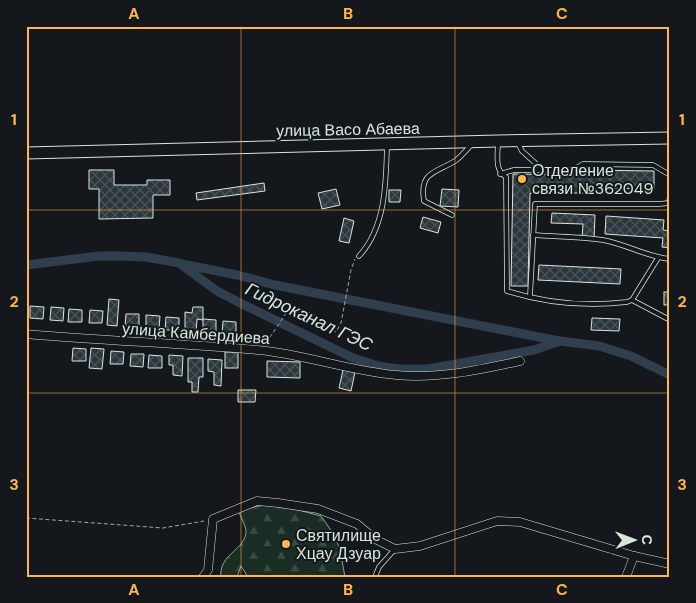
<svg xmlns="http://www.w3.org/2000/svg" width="696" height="603" font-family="'DM Sans',sans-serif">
	<defs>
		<pattern id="forest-firs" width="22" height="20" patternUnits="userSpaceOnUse" patternTransform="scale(1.25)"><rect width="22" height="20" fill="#1a2d24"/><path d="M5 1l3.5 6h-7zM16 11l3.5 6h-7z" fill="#3b4b43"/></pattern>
		<pattern id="building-cross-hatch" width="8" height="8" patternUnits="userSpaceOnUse" patternTransform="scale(1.25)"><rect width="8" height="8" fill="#2c363c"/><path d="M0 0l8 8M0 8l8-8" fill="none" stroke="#4a5358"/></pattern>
	</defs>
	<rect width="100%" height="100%" fill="#14181c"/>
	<path fill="url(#forest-firs)" stroke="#939e99" d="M267,505L287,507L321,516L335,536L340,550L345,577H248L241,566L237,577H221C218,554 247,550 246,530C245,524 240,517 239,511L251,507Z"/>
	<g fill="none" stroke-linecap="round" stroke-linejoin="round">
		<g stroke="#2f3f4d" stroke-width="9">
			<path d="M182,264L237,275L275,285L559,341"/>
			<path d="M26,265L99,256H122L146,257L179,263L217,291L242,304L353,358L378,366L399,369H428L534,350L560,341L599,346L631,356L670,375"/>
		</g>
	</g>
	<g fill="url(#building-cross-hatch)" stroke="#d8e6dc">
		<path d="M89,170H114V185H147V180H170V195H153V218L99,219V189H89Z"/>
		<path d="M586,170L654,171V189L587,188V193H530L528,286H511L513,174L586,175Z"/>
		<path d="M264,183L265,191L197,200L196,193Z"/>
		<path d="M336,189L340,205L322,209L318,193Z"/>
		<path d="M442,189L459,190L458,207L440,206Z"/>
		<path d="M389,190H401L400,202H389Z"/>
		<path d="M552,213L595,215L594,239L582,238L583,224L551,223Z"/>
		<path d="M606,216L664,220L663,230L670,231V248L662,247L663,238L605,234Z"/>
		<path d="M423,217L441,222L438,233L420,228Z"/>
		<path d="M344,218L354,221L349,243L339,241Z"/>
		<path d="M539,265L621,269L620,284L538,280Z"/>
		<rect x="664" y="292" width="6" height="13"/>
		<path d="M109,299L119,300L117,326L107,325Z"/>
		<path d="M30,306L44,307L43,319L30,318Z"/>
		<path d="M51,307L64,308L63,321L50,320Z"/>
		<path d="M193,307H203V320L197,319L196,332L185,331V312L192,313Z"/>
		<path d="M69,309L82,310V322H68Z"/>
		<path d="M90,310L103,311L102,323H89Z"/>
		<path d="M126,314H139V327L125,326Z"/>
		<path d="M146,315L160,316L159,329L146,328Z"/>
		<path d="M166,317L179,318V330H165Z"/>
		<path d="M592,318L620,319L619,331L591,330Z"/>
		<path d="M203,319L216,320V332L203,331Z"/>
		<path d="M223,321L236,322V334H222Z"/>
		<path d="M73,348L86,349V361H72Z"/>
		<path d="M91,348L104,349L102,369L89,368Z"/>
		<path d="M111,351L124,352L123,364H110Z"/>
		<rect x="225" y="352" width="13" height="16"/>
		<path d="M131,354H144L143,367L130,366Z"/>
		<path d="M149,355L162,356V368H148Z"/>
		<path d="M169,355L183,356L182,376L173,375V365H169Z"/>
		<path d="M188,358H203V377H199L198,392H192V382H188Z"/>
		<path d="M208,359L222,360L221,386L214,385V372L208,371Z"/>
		<path d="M267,361L300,362V378L267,377Z"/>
		<path d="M343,370L355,372L351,391L339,388Z"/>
		<path d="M238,390H256L255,402H238Z"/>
	</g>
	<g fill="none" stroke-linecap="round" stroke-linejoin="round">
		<defs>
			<g id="lane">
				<path d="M498,142C498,155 494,170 506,177L507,291C546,303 586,307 627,302L632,300L658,258"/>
				<path d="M518,143L522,151L543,170"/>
				<path d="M500,174L514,170H573L583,164L653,165L670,175"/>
				<path d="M452,215L424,201C419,172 435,173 455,161C462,156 466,150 472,144"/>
				<path d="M533,235C556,237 580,236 603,240C626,244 647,257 670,259"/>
				<path d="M359,256C386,227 386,182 387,145"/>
				<path d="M530,296L535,204H659L669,203L670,195"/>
				<path d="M632,300L670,320"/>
				<path d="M375,577L379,567L395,549"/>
			</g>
			<g id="street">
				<path d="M26,334C103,341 181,343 258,350C304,354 349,371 396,375C438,379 479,370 520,361"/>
				<path d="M203,577L208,570L213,519L257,501L278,503L318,509L357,524L375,539L395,549L420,546L497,521L520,522L634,556L670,564"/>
				<path d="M626,577L634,556"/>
			</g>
			<path id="secondary" d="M26,153L498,141L670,138"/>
		</defs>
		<use href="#lane" stroke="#d8e6dc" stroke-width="5.5"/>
		<use href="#street" stroke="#d8e6dc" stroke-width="9"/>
		<use href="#secondary" stroke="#d8e6dc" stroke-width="13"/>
		<g stroke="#9da8a2" stroke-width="1" stroke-dasharray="4 2.5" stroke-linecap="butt">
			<path d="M266,343L289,309L312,313L336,332L341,323L351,270L355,259"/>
			<path d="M26,518L163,528L204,521"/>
		</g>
		<use href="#lane" stroke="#14181c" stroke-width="4"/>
		<use href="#street" stroke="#14181c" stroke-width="8"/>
		<use href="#secondary" stroke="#14181c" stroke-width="11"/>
	</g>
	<path fill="none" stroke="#ffb74d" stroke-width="1" stroke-opacity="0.55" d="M241,26V577M455,26V577M26,210H670M26,393H670"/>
	<g fill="#ffb74d" stroke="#14181c" stroke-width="2">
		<circle cx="522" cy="179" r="5"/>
		<circle cx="286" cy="544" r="5"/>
	</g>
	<g text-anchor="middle" stroke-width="4" stroke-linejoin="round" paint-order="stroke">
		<g font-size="16" fill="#d8e6dc" stroke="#14181c">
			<text transform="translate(348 129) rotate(-1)" y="6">улица Васо Абаева</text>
			<text transform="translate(196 333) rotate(4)" y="6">улица Камбердиева</text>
		</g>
		<g font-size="16" fill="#d8e6dc" stroke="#14181c" text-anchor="start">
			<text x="532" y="176">Отделение<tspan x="532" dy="18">связи №362049</tspan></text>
			<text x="296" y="541">Святилище<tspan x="296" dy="18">Хцау Дзуар</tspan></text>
		</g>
		<g font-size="18" font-style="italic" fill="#d8e6dc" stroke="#14181c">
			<text transform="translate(309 317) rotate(25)" y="6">Гидроканал ГЭС</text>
		</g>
	</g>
	<rect width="696" height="603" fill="none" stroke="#14181c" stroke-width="55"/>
	<g transform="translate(634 540) rotate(89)" stroke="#14181c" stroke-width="4" paint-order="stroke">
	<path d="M0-4L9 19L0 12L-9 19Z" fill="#d8e6dc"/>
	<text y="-8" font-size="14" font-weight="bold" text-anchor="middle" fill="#d8e6dc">С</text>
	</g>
	<rect x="28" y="28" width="640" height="548" fill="none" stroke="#ffb74d" stroke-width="2"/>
	<g font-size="16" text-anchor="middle" font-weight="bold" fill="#ffb74d">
		<text x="134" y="19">A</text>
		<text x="348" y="19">B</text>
		<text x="562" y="19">C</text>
		<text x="14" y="125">1</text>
		<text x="682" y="125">1</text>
		<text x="14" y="307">2</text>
		<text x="682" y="307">2</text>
		<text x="14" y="490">3</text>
		<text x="682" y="490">3</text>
		<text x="134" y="595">A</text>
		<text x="348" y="595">B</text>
		<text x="562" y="595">C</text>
	</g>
</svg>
